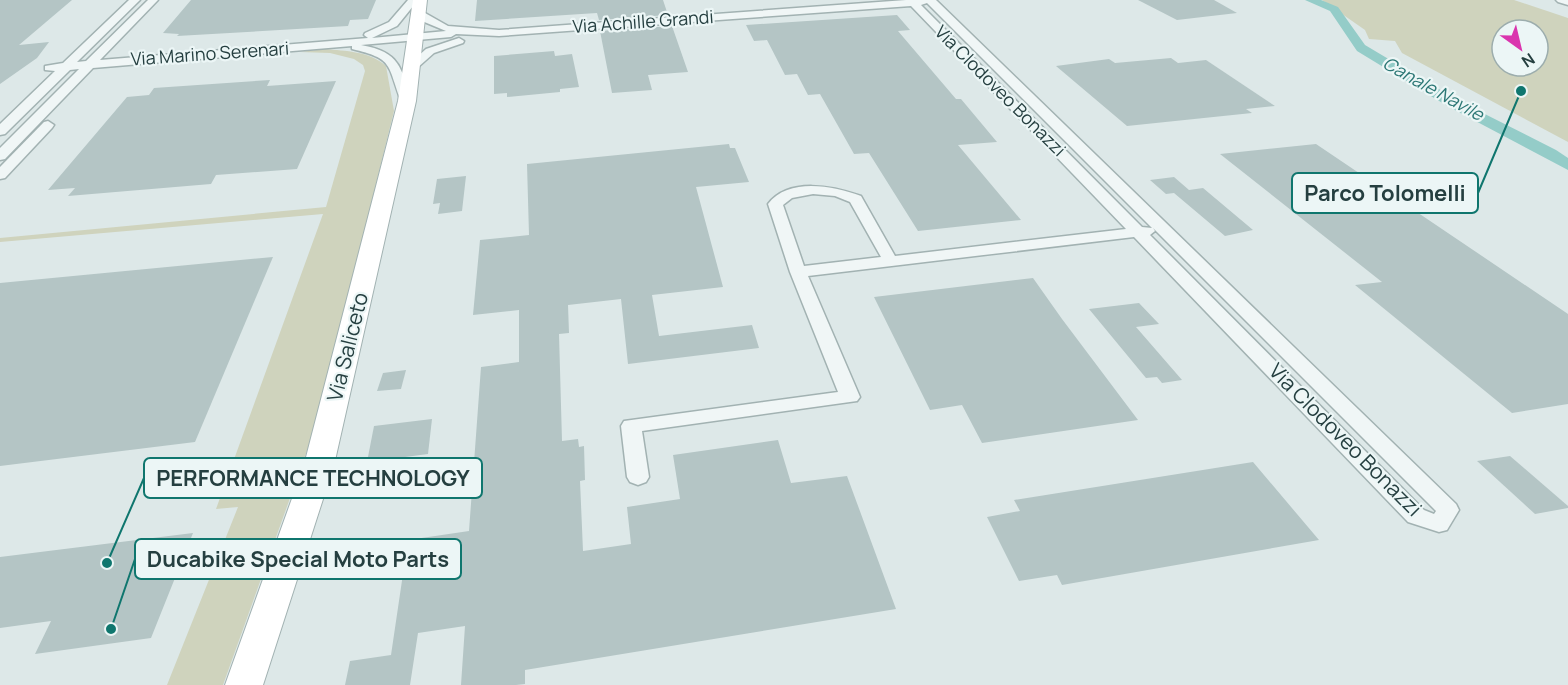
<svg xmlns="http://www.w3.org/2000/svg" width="1568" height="685" font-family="Manrope,sans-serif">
	<rect width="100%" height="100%" fill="#dde8e8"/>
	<g fill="#cfd3bd" fill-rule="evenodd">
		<path d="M1322,0H1514L1568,18V142L1402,53L1395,41L1369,39L1365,30ZM1502,30H1538V66H1502Z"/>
		<path d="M325,49C346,51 369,51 386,66L394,111L341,326L308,448L223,685H167L238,507L216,509L323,214L0,242V238L326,207L365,71L363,65L354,59L330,53L300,52Z"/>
	</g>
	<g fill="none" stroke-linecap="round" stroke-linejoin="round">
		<path fill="#94ccc8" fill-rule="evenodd" d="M1305,0H1321L1338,7L1365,45L1459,101L1556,150L1568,158V170L1449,107L1357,51L1330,11Z"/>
	</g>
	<g fill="#b4c5c5">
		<path d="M0,0H72L19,45L49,42L37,58L0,84Z"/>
		<path d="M191,0H376L368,19L350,20L348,26L177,36L179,34L163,33Z"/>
		<path d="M477,0H663L668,15L599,20L597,13L475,21Z"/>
		<path d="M1138,0H1214L1237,13L1177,20Z"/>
		<path d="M897,15L910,30L898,31L956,99H961L997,142L958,145L1021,220L918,231L869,153L854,154L820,94L808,95L797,74L785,75L767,40L754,41L746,25Z"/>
		<path d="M672,26L688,72L648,75L652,90L612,93L600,31Z"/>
		<path d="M554,51L555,56L572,54L579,87L560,89V92L507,97V93L494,94V56Z"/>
		<path d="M1171,58L1178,63L1206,60L1275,106L1246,109L1252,113L1127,126L1056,66L1109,59L1115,63Z"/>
		<path d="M270,80L267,86L336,81L297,169L216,175L211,184L68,196L75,188L48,190L127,97L149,95L154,88Z"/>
		<path d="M729,144L730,148H735L749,182L696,187L723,287L652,295L659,336L752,325L759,348L628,364L621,299L568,305L569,333L559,334L562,441L578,439L579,447L584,446L585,480L580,481L583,551L631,544L627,507L680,499L673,455L778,440L791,483L847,476L896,609L525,670V684L516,685H461L465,626L418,633L410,685H345L350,661L391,655L408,540L469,531L481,367L519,362V310L473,315L480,240L529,235L527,164Z"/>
		<path d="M1316,144L1568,314V404L1512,413L1355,285L1382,282L1220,154Z"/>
		<path d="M466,176L462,211L438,214L440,203L433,204L437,179Z"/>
		<path d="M1174,177L1189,190L1203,188L1253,230L1225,236L1174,193L1166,194L1150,180Z"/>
		<path d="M273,257L195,442L0,466V283Z"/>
		<path d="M1033,278L1062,319L1138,420L982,443L962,405L930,410L874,297Z"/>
		<path d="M1139,303L1159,324L1136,327L1182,380L1162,383L1157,377L1146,378L1089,309Z"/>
		<path d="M406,370L401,389L377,391L383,373Z"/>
		<path d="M432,419L428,454L367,462L374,426Z"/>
		<path d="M1510,456L1568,506V508L1535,514L1477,461Z"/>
		<path d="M1253,462L1319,540L1062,585L1057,575L1019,581L987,517L1020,511L1014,500Z"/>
		<path d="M193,533L151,638L35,654L51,621L0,628V557Z"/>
	</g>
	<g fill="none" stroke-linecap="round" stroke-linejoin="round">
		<defs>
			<g id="minor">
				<path d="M129,0H140L77,62L86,61L148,0H158L100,60L368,38L364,35L365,33L389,22L408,0H418L397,26L372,38L446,31L422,21L413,12L418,9L448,26L499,30L906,0H936L1456,504L1459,510L1447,530L1439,532L1408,522L1134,237L808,276L860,397L857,401L642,431L649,477L646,482L638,485L630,482L627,477L621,426L624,421L838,392L790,272L768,204C789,177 833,186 861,196L895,256L1126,229L911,6L499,36L456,34L451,37L361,45C401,52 400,68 413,101L407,105L401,101C387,64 394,59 352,49V46L93,68L5,159L0,160V148L79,69L70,70L5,134L0,135V124L55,71L45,70V66L63,63ZM927,3L1152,228L1142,227L921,5ZM813,194L835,196L850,202L881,257L804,266L783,205L792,198ZM1153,228L1436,511L1434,514L1424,510L1150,235L1155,231Z"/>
				<path d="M1556,0H1568V5L1558,2Z"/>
				<path d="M459,38L464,41L463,43L434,53L416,69H408L406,67L426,49Z"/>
				<path d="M48,121L54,125L52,128L5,178L0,179V167L44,122Z"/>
			</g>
			<path id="secondary" d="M413,0H427L416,101L334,465L263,685H225L304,465L398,101Z"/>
		</defs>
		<use href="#minor" stroke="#a2b2b2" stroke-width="3"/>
		<use href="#secondary" stroke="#a2b2b2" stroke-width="2"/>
		<use href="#minor" fill="#f0f6f6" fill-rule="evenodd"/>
		<use href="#secondary" fill="#fff" fill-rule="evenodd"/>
	</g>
	<g text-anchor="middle" stroke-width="4.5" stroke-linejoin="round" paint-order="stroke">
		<g font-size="18" fill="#253f40" stroke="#ecf6f6">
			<text transform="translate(643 22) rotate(-4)" y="6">Via Achille Grandi</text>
			<text transform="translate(210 54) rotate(-4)" y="6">Via Marino Serenari</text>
			<text transform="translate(1000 91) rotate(45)" y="6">Via Clodoveo Bonazzi</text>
		</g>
		<g font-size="18" font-style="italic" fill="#2c7775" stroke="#ecf6f6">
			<text transform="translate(1433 89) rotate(29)" y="6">Canale Navile</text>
		</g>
		<g font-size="21" fill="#253f40" stroke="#ecf6f6">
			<text transform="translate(348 347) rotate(-76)" y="7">Via Saliceto</text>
			<text transform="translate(1345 440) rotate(45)" y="7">Via Clodoveo Bonazzi</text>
		</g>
	</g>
	<path fill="none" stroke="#0f766e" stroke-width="2" d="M1521 91L1478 193M107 563L144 478M111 629L135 559"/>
	<g fill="#0f766e" stroke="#ecf6f6" stroke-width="2">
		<circle cx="1521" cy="91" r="6"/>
		<circle cx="107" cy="563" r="6"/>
		<circle cx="111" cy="629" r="6"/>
	</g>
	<g fill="#ecf6f6" stroke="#0f766e" stroke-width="2">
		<rect x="1292" y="173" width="186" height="40" rx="6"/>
		<rect x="144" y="458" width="338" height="40" rx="6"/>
		<rect x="135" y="539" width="326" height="40" rx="6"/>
	</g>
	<g font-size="22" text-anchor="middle" font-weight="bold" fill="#253f40">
		<text x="1385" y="201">Parco Tolomelli</text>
		<text x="313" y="486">PERFORMANCE TECHNOLOGY</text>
		<text x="298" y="567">Ducabike Special Moto Parts</text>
	</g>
	<g transform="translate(1520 48) rotate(146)"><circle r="28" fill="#ecf6f6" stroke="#9cadad" stroke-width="1.5"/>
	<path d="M0-4.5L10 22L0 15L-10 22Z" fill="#da35ae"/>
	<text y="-9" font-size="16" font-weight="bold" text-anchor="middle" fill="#253f40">N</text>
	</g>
</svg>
